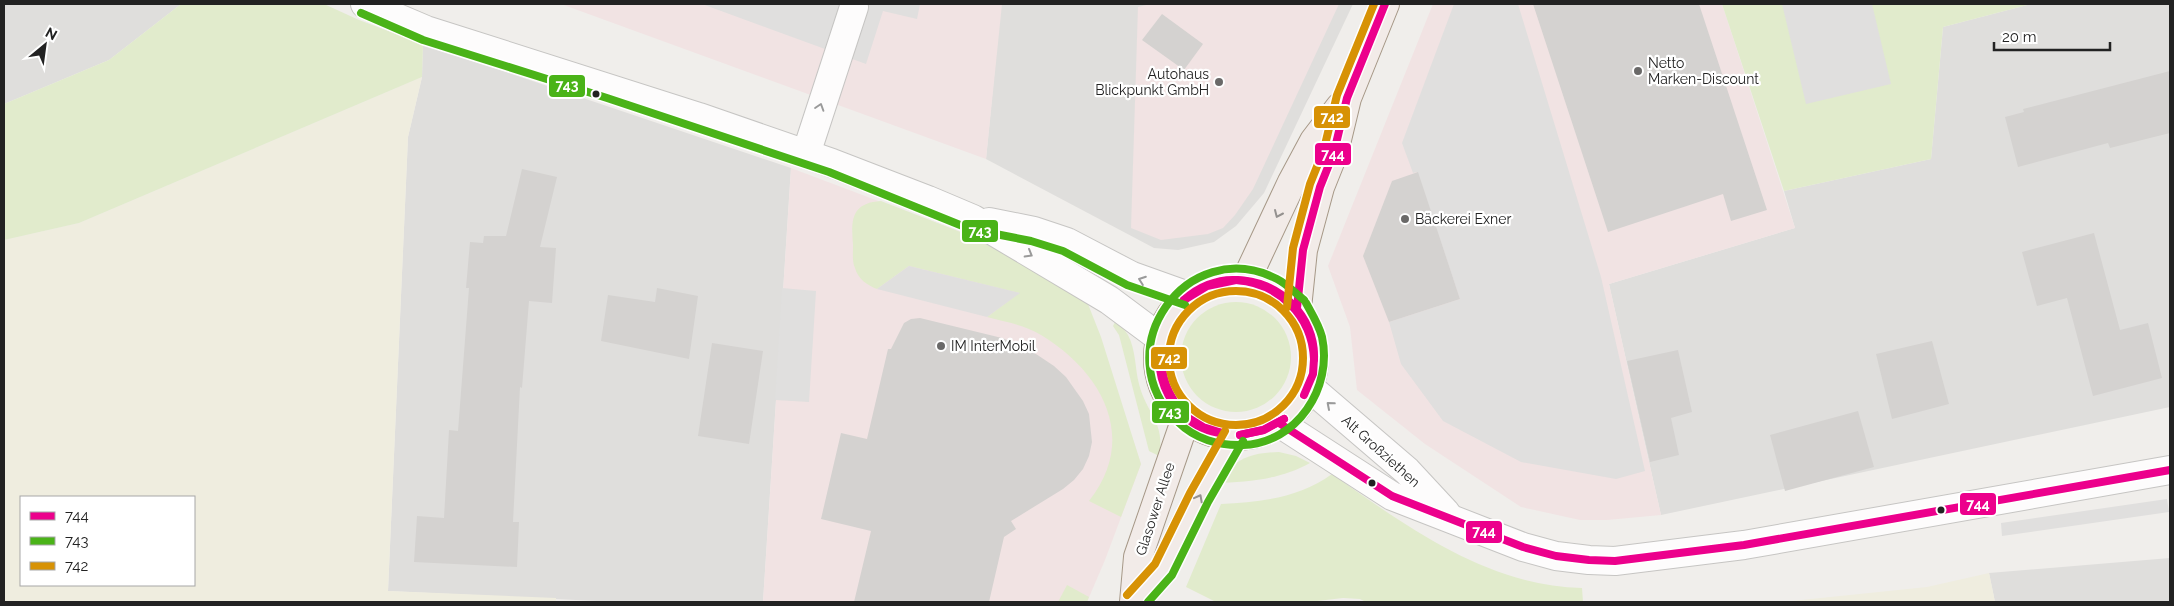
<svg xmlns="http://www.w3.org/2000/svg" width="2174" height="606" font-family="Raleway,sans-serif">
	<rect width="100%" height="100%" fill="#f0eeeb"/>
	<g fill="#dfdedc">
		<path d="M4,4H181L109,60L4,104Z"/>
		<path d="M1001,4H1353L1264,193L1236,226L1214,242L1178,250L1154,248L986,159Z"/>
		<path d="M2031,4H2170V407L1661,515L1609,284L1795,228L1784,191L1931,159L1943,27Z"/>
		<path d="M423,44L791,168L763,602H618L388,591L408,137L422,77Z"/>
		<path d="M2170,558V602H1995L1989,573Z"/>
	</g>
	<g fill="#f1e3e3">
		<path d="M561,4H1002L986,159Z"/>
		<path d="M1150,4H1339L1253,189L1235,215L1223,228L1208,234L1161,240L1131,228L1138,7Z"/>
		<path d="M1433,4H1722L1795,228L1609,284L1661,515L1607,520H1580L1521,507L1425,444L1357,390L1350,327L1328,266Z"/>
		<path d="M791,168L963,233L1035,268L1086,299L1141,464L1105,560L1087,602H763Z"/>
	</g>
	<g fill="#efeddf" fill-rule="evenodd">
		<path d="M422,77L408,137L388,591L556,598V602H4V240L79,223ZM21,497H194V585H21Z"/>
		<path d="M1989,573L1995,602H1782L1927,587Z"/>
	</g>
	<g fill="#e1ebcc">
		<path d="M181,4H324L359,20L423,44L422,77L79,223L4,240V104L109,60Z"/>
		<path d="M1722,4H2031L1943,27L1931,159L1784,191Z"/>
		<path d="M881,201L963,233L1035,268L1086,299L1101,337L1141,464L1121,517L1089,501C1139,438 1102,372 1041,335C1025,325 1006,322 987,317L1019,293L909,266L877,289C867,285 858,279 855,268C852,262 853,252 853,245C851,220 851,203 881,201Z"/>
		<circle cx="1236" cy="357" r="55"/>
		<path d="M1116,320C1120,325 1125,330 1128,335C1136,350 1135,369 1139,384C1146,413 1166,423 1159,456L1149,451L1119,335L1113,326Z"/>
		<path d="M1279,452L1296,456L1310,463C1282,479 1248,482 1216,483C1236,459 1248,453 1279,452Z"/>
		<path d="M1332,474C1406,526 1487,586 1582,588L1583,602H1366L1360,599L1343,598L1309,602H1216L1186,587L1221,504C1261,502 1299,498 1332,474Z"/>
		<path d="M1067,585L1089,597L1087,602H1058Z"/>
	</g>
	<g fill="#e0dfde">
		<path d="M702,4H920L917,19L883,11L866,64Z"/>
		<path d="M1454,4H1518L1601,277L1645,471L1616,479L1521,462L1443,421L1401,364L1389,322L1460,299L1417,172L1413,173L1402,143Z"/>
		<path d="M1782,4H1872L1891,84L1806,104Z"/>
		<path d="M909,266L1020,293L987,317L877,289Z"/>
		<path d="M782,288L816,291L809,402L775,400Z"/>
		<path d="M2167,499L2169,512L2002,536L2001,523Z"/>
	</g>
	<g fill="#d4d2d0">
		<path d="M1533,4H1699L1767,210L1731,221L1723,194L1608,232Z"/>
		<path d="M1162,14L1203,44L1184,70L1142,40Z"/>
		<path d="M2170,71V133L2110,148L2108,143L2018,167L2005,117L2024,112L2023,109Z"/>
		<path d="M522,169L557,177L540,247L556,248L552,303L529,301L522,388L520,387L513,522H519L517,567L414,562L417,516L444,518L449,430L458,431L469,288H466L470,242L483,243L484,236H506Z"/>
		<path d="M1418,172L1460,299L1389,322L1363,256L1392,181Z"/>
		<path d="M2094,233L2120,330L2148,323L2162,378L2093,396L2067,298L2037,306L2022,252Z"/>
		<path d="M657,288L698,296L689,359L601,341L608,295L655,302Z"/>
		<path d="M920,318L1002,338L1030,350L1054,366L1066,377L1083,401L1089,414L1092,442L1089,456L1083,469L1074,480L1063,489L1011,521L1016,529L1004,537L989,602H854L871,531L821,519L841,433L867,439L888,349H891L904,323L911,319Z"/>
		<path d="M1932,341L1949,404L1892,419L1876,354Z"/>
		<path d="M712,343L763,351L749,444L698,436Z"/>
		<path d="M1678,350L1692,412L1671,418L1679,455L1650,462L1627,361Z"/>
		<path d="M1858,411L1874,467L1785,491L1770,435Z"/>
	</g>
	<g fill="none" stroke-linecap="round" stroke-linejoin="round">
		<defs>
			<g id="minor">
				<path d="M365,4L426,30L699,117L832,163L928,200L973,219L1109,300L1160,338"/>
				<path d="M806,154L854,7"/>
				<path d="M989,222L1034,231L1067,242L1132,276L1188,296"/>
				<path d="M1309,387L1407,471L1446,513"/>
				<path d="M1279,423L1392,496L1523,547L1556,556L1589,560L1615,561L1744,545L2170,470"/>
			</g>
			<g id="major">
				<path d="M1246,280L1292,182L1314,141L1340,107"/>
				<circle cx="1236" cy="358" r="78"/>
				<path d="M1297,308L1303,250L1320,187L1334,152L1347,98L1385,4"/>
				<path d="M1134,602L1138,557L1186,418"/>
				<path d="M1135,602L1163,570L1199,497L1234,436"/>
			</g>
		</defs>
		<use href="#minor" stroke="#c6c5c3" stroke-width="30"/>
		<use href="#major" stroke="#a69887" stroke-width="30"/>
		<use href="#minor" stroke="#fdfcfc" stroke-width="28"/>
		<use href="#major" stroke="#f2ebe8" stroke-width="28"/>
		<defs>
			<g id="bus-1">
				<path d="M1236,280C1279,283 1312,316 1314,359"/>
				<path d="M1236,280C1278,280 1316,316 1314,359"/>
				<path d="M1184,300C1198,287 1217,279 1236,280"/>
				<path d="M1184,300L1207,286L1236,280"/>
				<path d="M1297,308L1303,250L1320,187L1334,152L1347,98L1385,4"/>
				<path d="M1160,352C1162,380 1167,394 1185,416"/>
				<path d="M1160,352C1157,376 1167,400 1185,416"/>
				<path d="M1304,395L1313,374L1314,359"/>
				<path d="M1185,416L1203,427L1222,433"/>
				<path d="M1185,416C1193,425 1209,432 1222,433"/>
				<path d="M1279,423L1392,496L1523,547L1556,556L1589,560L1615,561L1744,545L2170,470"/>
				<path d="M1240,435L1264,430L1284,419"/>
				<path d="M1240,435L1263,430L1284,419"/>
			</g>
			<g id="bus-2">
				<path d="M361,13L423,40L607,98L829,172L970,229L1031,241L1063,251L1127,285L1185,305"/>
				<path d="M1304,300C1295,293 1287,284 1277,279C1186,233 1104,352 1178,422C1195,439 1219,446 1243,445C1297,443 1333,388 1322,337C1319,325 1312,314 1306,303"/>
				<path d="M1148,602L1172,575L1208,502L1243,441"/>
			</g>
			<g id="bus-3">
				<circle cx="1236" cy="358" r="67"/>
				<path d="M1287,307L1293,248L1310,184L1324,149L1337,95L1374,4"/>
				<path d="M1127,595L1155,564L1190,493L1225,431"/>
			</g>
		</defs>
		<use href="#bus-1" stroke="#fff" stroke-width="11"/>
		<use href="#bus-2" stroke="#fff" stroke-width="11"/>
		<use href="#bus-3" stroke="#fff" stroke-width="11"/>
		<use href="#bus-1" stroke="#ec008c" stroke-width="8"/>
		<use href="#bus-2" stroke="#4ab318" stroke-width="8"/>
		<use href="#bus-3" stroke="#d79205" stroke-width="8"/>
	</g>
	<defs><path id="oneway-chevron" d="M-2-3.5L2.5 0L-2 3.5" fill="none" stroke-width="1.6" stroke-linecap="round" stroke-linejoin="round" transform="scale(1.25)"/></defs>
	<g stroke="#9a9a9a">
		<use href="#oneway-chevron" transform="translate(820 107) rotate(-72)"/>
		<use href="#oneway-chevron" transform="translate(1029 254) rotate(30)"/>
		<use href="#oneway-chevron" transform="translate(1142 280) rotate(-160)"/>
		<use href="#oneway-chevron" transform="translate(1330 405) rotate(-139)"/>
	</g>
	<g stroke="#94918f">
		<use href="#oneway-chevron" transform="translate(1278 214) rotate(114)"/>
		<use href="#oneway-chevron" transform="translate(1199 498) rotate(-62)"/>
	</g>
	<g fill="#6a6968" stroke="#fff" stroke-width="2">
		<circle cx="1638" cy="71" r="5"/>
		<circle cx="1219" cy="82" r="5"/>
		<circle cx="1405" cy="219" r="5"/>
		<circle cx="941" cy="346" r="5"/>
	</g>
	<g fill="#222" stroke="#fff" stroke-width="2">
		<circle cx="596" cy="94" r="4.5"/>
		<circle cx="1372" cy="483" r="4.5"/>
		<circle cx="1941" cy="510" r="4.5"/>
	</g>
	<g text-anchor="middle" stroke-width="4.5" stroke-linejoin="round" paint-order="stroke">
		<g font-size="14" fill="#222" stroke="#fff" text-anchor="start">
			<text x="1648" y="68">Netto<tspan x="1648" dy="16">Marken-Discount</tspan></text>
			<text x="1209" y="79" text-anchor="end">Autohaus<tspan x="1209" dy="16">Blickpunkt GmbH</tspan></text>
			<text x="1415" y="224">Bäckerei Exner</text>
			<text x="951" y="351">IM InterMobil</text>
		</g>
		<g font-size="14" fill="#222" stroke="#fff">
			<text transform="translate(1381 451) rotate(42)" y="5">Alt Großziethen</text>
			<text transform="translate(1155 509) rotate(-72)" y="5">Glasower Allee</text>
		</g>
	</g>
	<g stroke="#fff" stroke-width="2">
		<rect x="548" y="74" width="38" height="24" rx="5" fill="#4ab318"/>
		<rect x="1313" y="105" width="38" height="24" rx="5" fill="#d79205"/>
		<rect x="1314" y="142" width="38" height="24" rx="5" fill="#ec008c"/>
		<rect x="961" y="219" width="38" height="24" rx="5" fill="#4ab318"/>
		<rect x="1150" y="346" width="38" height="24" rx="5" fill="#d79205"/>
		<rect x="1151" y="400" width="39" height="24" rx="5" fill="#4ab318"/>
		<rect x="1959" y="492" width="38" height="24" rx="5" fill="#ec008c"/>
		<rect x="1465" y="520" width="38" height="24" rx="5" fill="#ec008c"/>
	</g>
	<g font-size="14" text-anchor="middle" font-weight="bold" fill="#fff">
		<text x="567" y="90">743</text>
		<text x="1332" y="122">742</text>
		<text x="1333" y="159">744</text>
		<text x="980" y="236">743</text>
		<text x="1169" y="363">742</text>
		<text x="1170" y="417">743</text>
		<text x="1978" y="509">744</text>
		<text x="1484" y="536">744</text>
	</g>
	<rect width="2174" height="606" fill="none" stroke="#222222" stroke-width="10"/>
	<rect x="20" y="496" width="175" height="90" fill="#ffffff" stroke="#a7a7a7"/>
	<rect x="30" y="512" width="25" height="8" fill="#ec008c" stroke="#a7a7a7"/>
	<text x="65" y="521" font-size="15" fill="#222222">744</text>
	<rect x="30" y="537" width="25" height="8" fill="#4ab318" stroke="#a7a7a7"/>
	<text x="65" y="546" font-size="15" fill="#222222">743</text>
	<rect x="30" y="562" width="25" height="8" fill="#d79205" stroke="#a7a7a7"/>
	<text x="65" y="571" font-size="15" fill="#222222">742</text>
	<g transform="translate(45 45) rotate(29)" stroke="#ffffff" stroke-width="4" paint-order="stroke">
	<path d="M0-4L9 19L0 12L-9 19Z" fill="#222222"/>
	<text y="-8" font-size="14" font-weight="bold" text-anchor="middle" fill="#222222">N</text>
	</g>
	<path d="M1994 42v8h116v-8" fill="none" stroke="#222222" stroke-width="2.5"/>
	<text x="2002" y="42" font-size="15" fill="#222222" stroke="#ffffff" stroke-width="4" paint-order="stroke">20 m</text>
</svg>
